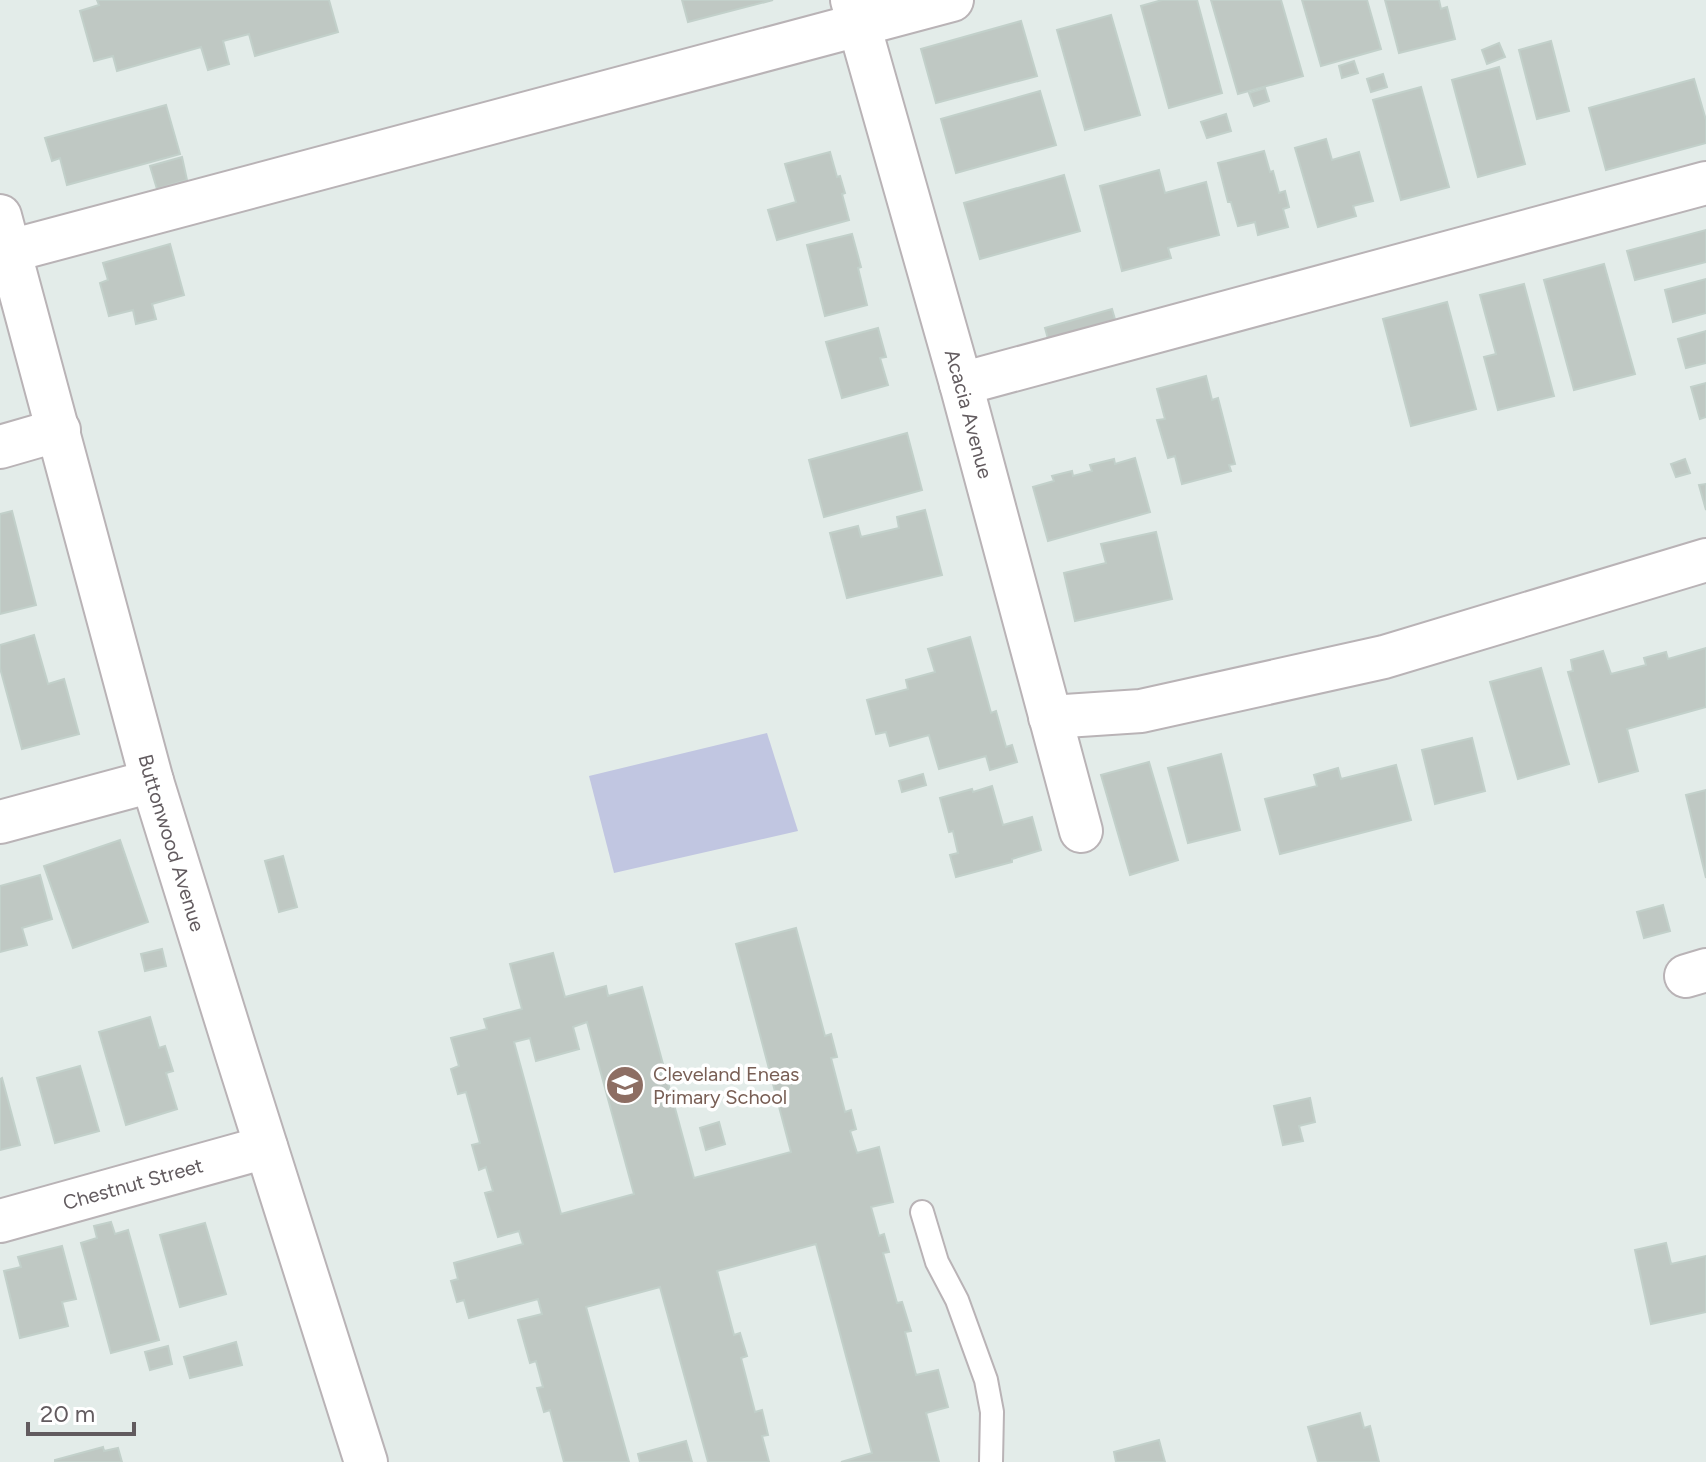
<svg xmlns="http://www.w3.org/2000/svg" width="1706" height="1462" font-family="Figtree,sans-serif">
	<rect width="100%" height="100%" fill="#e3ece9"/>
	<path fill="#c1c6e1" d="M767,733L798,831L614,873L589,776Z"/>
	<g fill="#bfc8c3" stroke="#c2d0ca" stroke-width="2" fill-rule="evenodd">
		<path d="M97,0H329L338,32L255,56L249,34L223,41L229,64L208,70L201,47L117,71L113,56L94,61L80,11L99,5Z"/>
		<path d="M682,0H773L688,22Z"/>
		<path d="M1162,0H1197L1222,93L1169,108L1141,6Z"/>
		<path d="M1211,0H1281L1303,76L1238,94Z"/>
		<path d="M1302,0H1367L1381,49L1321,66Z"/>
		<path d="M1385,0H1439L1441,9L1447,7L1455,39L1399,53Z"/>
		<path d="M1111,15L1140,115L1085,130L1057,30Z"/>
		<path d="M1021,21L1037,76L936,103L921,49Z"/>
		<path d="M1551,41L1569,111L1537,119L1519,50Z"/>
		<path d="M1499,43L1505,57L1487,64L1482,50Z"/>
		<path d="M1354,61L1358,73L1342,78L1339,66Z"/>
		<path d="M1499,67L1525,164L1478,177L1452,80Z"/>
		<path d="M1383,74L1387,87L1371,92L1367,79Z"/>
		<path d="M1694,79L1706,120V143L1606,170L1589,108Z"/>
		<path d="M1421,87L1449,187L1401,200L1373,100Z"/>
		<path d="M1265,88L1269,101L1254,106L1249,93Z"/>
		<path d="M1040,91L1056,145L956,173L941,119Z"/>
		<path d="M166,105L180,154L67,185L60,158L52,161L45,138Z"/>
		<path d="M1226,114L1231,131L1207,138L1201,122Z"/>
		<path d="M1326,139L1332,160L1359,152L1373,201L1353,206L1356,216L1318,227L1295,148Z"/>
		<path d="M1264,151L1270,172L1273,171L1279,193L1285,191L1289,207L1283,209L1288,227L1258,235L1255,222L1238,226L1231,202H1228L1218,163Z"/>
		<path d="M830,152L837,177L840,176L845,193L842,194L849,220L777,240L768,210L796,202L785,164Z"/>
		<path d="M182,157L187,180L157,189L150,166Z"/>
		<path d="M1159,170L1165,193L1206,182L1219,235L1168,248L1171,258L1122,271L1100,186Z"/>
		<path d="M1064,175L1080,231L980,259L964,203Z"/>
		<path d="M1706,230V262L1635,280L1627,251Z"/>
		<path d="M852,234L861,267L858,268L867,305L825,316L807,245Z"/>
		<path d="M170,244L184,295L152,304L156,319L136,324L133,310L109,316L100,283L108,280L103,263Z"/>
		<path d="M1604,264L1635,374L1574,390L1544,280Z"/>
		<path d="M1706,279V313L1673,322L1665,290Z"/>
		<path d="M1524,284L1554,396L1498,410L1484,357L1496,354L1480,295Z"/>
		<path d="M1447,302L1476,409L1411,426L1383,319Z"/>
		<path d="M1112,309L1117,326L1050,346L1045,328Z"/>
		<path d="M878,328L886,357L880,358L888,385L842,398L826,342Z"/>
		<path d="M1706,331V363L1686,368L1678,339Z"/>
		<path d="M1206,376L1212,400L1218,398L1235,464L1229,465L1231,471L1182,484L1175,456L1168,458L1157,420L1165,419L1157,389Z"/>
		<path d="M1706,383V417L1700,419L1691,387Z"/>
		<path d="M907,433L922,490L824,517L809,460Z"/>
		<path d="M1135,458L1150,512L1048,541L1033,487L1054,481L1052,476L1072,471L1073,476L1092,471L1090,465L1114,459L1115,464Z"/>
		<path d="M1685,459L1690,473L1676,477L1671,464Z"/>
		<path d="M1706,484V510L1699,485Z"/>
		<path d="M925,510L942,575L847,598L830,533L858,526L861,537L899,528L897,517Z"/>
		<path d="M12,511L36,605L0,614V514Z"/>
		<path d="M1156,532L1172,599L1075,621L1064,573L1106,563L1101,544Z"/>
		<path d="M34,635L48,684L64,679L79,734L22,749L0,668V645Z"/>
		<path d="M970,637L991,713L996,711L1006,747L1012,745L1017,762L990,770L986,756L939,769L929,735L890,746L886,732L876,734L867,700L908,689L906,680L935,672L928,649Z"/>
		<path d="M1706,648V707L1627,729L1638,771L1599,782L1568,672L1573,671L1571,660L1603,651L1611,674L1646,665L1644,658L1666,652L1668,659Z"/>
		<path d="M1541,668L1569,764L1518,779L1490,682Z"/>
		<path d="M1472,738L1485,791L1435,804L1422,750Z"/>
		<path d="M1221,754L1240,830L1188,843L1168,768Z"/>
		<path d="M1149,762L1178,860L1130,875L1101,775Z"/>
		<path d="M1396,765L1411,820L1280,854L1265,799L1317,786L1314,775L1338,768L1341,779Z"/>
		<path d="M923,774L926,785L902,792L899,781Z"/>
		<path d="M992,786L1003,825L1032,817L1041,850L1012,859V862L956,877L950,855L958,853L953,831L949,832L940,798L972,789L973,792Z"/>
		<path d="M1706,790V878L1686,795Z"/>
		<path d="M120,840L148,922L73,948L44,866Z"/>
		<path d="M283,856L297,907L279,912L265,861Z"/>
		<path d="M40,875L52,919L22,928L27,945L0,952V886Z"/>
		<path d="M1663,905L1670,931L1644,938L1637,912Z"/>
		<path d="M796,928L825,1036L831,1034L837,1057L831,1058L845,1112L851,1110L856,1129L850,1131L857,1153L879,1147L893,1202L871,1207L879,1236L884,1234L889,1252L883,1253L897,1303L902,1302L911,1331L905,1332L916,1375L938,1370L948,1407L926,1413L939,1462H841L872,1453L816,1244L717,1271L734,1335L740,1333L747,1356L741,1358L755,1412L762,1410L768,1435L762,1436L769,1462H708L660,1287L586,1307L629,1462H564L550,1410L544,1412L537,1388L543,1387L536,1361L530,1363L518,1320L542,1314L538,1299L469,1318L464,1300L457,1302L451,1281L458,1279L454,1263L523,1244L519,1231L498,1237L485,1193L493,1191L486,1167L479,1170L472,1145L480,1143L466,1092L458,1094L451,1069L459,1066L451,1038L487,1029L484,1019L522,1009L510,964L553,953L565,997L606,986L608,996L642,987L694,1178L791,1152L736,944ZM587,1022L634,1194L561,1214L514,1042L530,1038L536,1061L579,1049L573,1027Z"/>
		<path d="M162,949L166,966L145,971L141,954Z"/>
		<path d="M150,1017L159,1048L165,1046L173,1071L166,1073L177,1109L126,1125L99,1032Z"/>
		<path d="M80,1066L99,1131L55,1143L37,1078Z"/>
		<path d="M2,1078L20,1145L0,1150V1079Z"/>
		<path d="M1310,1098L1315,1122L1299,1126L1303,1141L1283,1145L1274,1106Z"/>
		<path d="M719,1122L725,1144L706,1150L700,1128Z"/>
		<path d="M111,1222L115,1234L128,1230L159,1340L111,1353L81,1243L97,1238L94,1226Z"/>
		<path d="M205,1223L226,1294L180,1307L160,1235Z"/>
		<path d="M1666,1243L1671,1264L1706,1256V1312L1651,1324L1635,1250Z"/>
		<path d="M62,1246L76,1299L62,1302L68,1326L20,1338L4,1271L21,1267L18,1257Z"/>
		<path d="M236,1342L242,1365L190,1378L184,1357Z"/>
		<path d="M168,1346L172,1364L150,1370L145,1352Z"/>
		<path d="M1360,1413L1364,1428L1370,1426L1379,1462H1318L1308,1427Z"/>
		<path d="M1159,1440L1165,1462H1116L1114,1452Z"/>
		<path d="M686,1441L692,1462H640L638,1454Z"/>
		<path d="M103,1447L104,1451L118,1448L122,1462H55V1460Z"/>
	</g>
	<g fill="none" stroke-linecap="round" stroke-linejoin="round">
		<defs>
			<path id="service" d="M922,1212L937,1262L957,1300L986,1380L992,1412L991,1462"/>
			<g id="minor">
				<path id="s1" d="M852,0L961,384L1081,831"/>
				<path id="s2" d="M0,216L152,781L238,1058L366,1462"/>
				<path d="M10,251L952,0"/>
				<path d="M961,384L1706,183"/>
				<path d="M0,447L59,430"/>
				<path d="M1050,717L1141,711L1384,657L1706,560"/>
				<path d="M0,822L152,781"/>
				<path d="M1686,976L1706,970"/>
				<path id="s3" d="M0,1221L266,1147"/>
			</g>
		</defs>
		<use href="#service" stroke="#b9b3b6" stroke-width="26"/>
		<use href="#minor" stroke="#b9b3b6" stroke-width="46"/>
		<use href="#service" stroke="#fff" stroke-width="22"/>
		<use href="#minor" stroke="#fff" stroke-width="42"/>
	</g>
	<defs>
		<symbol id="school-disc" viewBox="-11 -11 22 22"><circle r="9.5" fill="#8d6e63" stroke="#fff"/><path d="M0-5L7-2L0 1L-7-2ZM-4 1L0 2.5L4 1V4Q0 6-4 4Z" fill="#fff"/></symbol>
	</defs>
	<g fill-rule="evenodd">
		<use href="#school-disc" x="603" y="1063" width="44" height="44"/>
	</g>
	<g text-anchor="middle" stroke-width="7" stroke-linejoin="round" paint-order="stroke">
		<g font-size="20" fill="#625b5f" stroke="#fff">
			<text dy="7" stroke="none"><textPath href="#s1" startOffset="430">Acacia Avenue</textPath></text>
			<text dy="7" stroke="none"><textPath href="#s2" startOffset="650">Buttonwood Avenue</textPath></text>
			<text dy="7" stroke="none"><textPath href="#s3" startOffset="138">Chestnut Street</textPath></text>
		</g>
		<g font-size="20" fill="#785e54" stroke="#fff" text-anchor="start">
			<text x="653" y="1081">Cleveland Eneas<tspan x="653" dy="23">Primary School</tspan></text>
		</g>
	</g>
	<path d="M28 1422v12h106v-12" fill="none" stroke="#625b5f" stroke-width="4"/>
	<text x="40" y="1422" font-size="24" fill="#625b5f" stroke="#ffffff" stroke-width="6" paint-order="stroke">20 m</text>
</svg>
